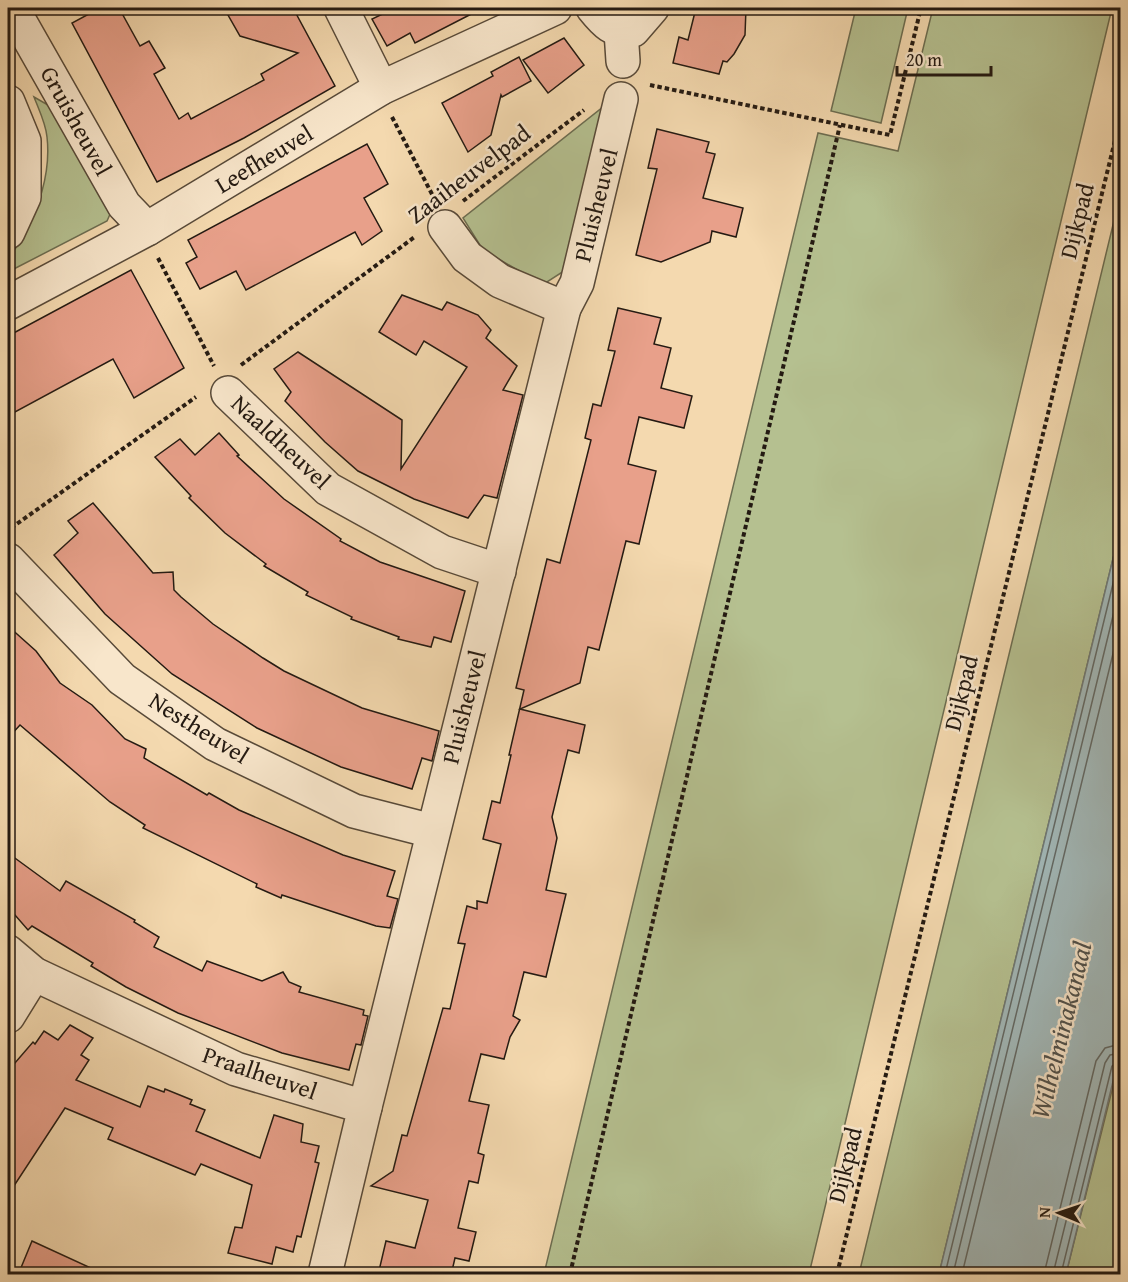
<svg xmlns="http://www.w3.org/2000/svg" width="1128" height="1282" font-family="'Gentium Book Plus',serif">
	<rect width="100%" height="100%" fill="#f4d9af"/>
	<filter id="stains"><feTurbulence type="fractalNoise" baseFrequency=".00333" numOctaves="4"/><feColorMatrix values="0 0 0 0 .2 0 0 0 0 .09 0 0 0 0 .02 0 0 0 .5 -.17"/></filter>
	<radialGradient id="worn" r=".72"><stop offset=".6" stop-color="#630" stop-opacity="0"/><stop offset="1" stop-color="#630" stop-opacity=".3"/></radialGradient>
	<g fill="#b5c090" stroke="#6c6d51" stroke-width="1.5">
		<path d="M856,8H908L881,123L831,111Z"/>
		<path d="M933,8H1112L809,1274H544L818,133L898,151Z"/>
		<path d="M34,97L62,113L111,212L107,221L8,272C7,249 16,253 24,236C40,205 51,172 47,137C46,124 39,110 34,97Z"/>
		<path d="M603,107L564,271L547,282L535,280L483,250L463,218Z"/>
		<path d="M1120,196V530L939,1274H859Z"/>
		<path d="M1120,1053V1274H1066L1119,1062Z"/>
	</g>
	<path fill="#a1b7b7" stroke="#6f7875" stroke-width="1.5" d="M1120,530V1053L1066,1274H939Z"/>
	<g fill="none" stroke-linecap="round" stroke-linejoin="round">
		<g stroke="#626864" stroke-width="1.5">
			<path d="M945,1274L1120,555"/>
			<path d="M953,1274L1120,587"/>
			<path d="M962,1274L1120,625"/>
			<path d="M1044,1274L1096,1061L1105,1048L1120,1044"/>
			<path d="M1053,1274L1105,1063L1110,1055L1120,1053"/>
			<path d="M1061,1274L1112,1066L1120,1060"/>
		</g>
	</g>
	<g fill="#e8a08a" stroke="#241a12" stroke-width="1.5">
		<path d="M100,8H119L140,46L149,41L165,68L154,74L179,119L188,113L191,119L264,80L261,74L298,53L240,36L224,8H293L335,86L244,138L157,182L72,23Z"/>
		<path d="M395,8H483L415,43L410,33L387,46L372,19Z"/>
		<path d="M696,8H746L745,35L734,54L727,62L723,61L719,74L673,63L679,37L688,40Z"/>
		<path d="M564,38L584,65L548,93L523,60Z"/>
		<path d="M519,57L531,81L502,97L501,95L491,135L468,152L442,103L493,76L491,72Z"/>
		<path d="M657,129L709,142L706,152L715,154L703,198L743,208L736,237L712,231L710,242L661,262L636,255L657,169L648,168Z"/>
		<path d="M367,144L388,184L364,198L382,231L362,245L355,232L246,290L236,271L200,289L186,263L197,257L188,240Z"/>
		<path d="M131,270L184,368L134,398L113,359L15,412L8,397V336Z"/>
		<path d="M402,295L442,310L447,302L478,315L491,330L486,338L517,366L503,390L523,395L497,498L484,495L468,518L414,499L358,471L325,442L285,401L291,392L274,369L298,352L402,420L401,469L467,367L424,341L416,355L379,332Z"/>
		<path d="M618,308L661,318L654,344L671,348L661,388L692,396L684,428L639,417L628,464L656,471L639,544L626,541L599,650L588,647L580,683L520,709L585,725L579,753L568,750L552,817L557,838L546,890L566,894L546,977L524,972L513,1016L520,1020L510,1037L504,1059L481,1054L469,1101L489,1105L478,1153L484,1155L478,1183L469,1181L458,1228L476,1232L469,1261L455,1258L451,1275H378L386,1241L415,1248L428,1200L371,1186L393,1171L402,1135L407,1136L443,1008L450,1009L465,944L458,943L467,906L477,909V901L487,903L501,844L483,839L492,801L500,803L511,755H509L524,690L516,688L547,559L560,563L591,440L585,438L593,404L601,406L615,351L608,350Z"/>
		<path d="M219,433L239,455L237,456L284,499L341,539L340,541L380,562L465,591L451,642L434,637L431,647L398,639L399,637L351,619L352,617L306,595L308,592L264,566L266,564L225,533L189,498L191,496L155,457L180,439L195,455Z"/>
		<path d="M93,503L153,573L173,572L174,590L181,597L213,624L263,658L284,671L362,708L439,731L432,761L422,758L412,789L341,767L257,728L172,674L105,614L54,555L78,533L68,521Z"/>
		<path d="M8,626L36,651L60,683L92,705L125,739L146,749L144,758L207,795L209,793L239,810L343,855L395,871L387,896L398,899L390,928L376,926L282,895L281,898L256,887L257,884L143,828L145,825L110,802L20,725L8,738Z"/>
		<path d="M8,853L60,891L66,881L135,920L134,922L159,937L154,947L202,971L207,961L262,981L283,972L289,982L301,987L299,992L364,1010L363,1015L368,1016L361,1045L356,1044L349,1070L282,1053L178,1013L126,987L91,966L93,963L32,926L28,930L8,907Z"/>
		<path d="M70,1025L93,1038L81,1055L89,1060L76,1080L140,1107L148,1086L164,1092L165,1089L192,1100L190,1104L205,1110L196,1131L260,1158L274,1115L303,1124L301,1142L319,1146L315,1162L319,1163L301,1237L297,1236L293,1252L276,1247L272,1264L228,1253L235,1227L242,1228L252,1185L201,1164L195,1175L108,1139L113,1128L65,1108L8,1195V1071L33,1042L35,1044L44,1031L58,1040Z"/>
		<path d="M32,1241L106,1275H18Z"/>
	</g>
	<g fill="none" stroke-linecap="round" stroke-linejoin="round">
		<defs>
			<g id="minor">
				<path d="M12,8L124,205L147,229"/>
				<path d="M341,8L381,88"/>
				<path d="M593,8C605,23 613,32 633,30L652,8"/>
				<path d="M621,31L623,61"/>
				<path d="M8,102L24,141V197L8,232"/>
				<path d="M445,227L467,257L500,281L564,308"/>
				<path d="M8,303L147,229L381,88L555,8"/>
				<path d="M228,393L328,489L442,552L499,571"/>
				<path d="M8,560L122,679L215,744L354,811L432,831"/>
				<path d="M8,952L34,974L236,1069L365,1107L325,1274"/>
				<path d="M8,1016L34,974"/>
				<path d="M365,1107L564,308L577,283L621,99"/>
			</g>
		</defs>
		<use href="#minor" stroke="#584a39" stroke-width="36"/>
		<g stroke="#241a12" stroke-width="4" stroke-dasharray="4.5 3" stroke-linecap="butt">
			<path d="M650,85L890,135L921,8"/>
			<path d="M392,117L434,198"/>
			<path d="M463,201L584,110"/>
			<path d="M158,258L214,366"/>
			<path d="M241,365L416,236"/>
			<path d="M11,528L196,397"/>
			<path d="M570,1274L840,125"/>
			<path d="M837,1274L1120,120"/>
		</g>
		<use href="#minor" stroke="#f8e6cb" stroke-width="33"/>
	</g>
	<g text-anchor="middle" stroke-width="5" stroke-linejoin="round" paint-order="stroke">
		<g font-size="24" fill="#241a12" stroke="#f8e6cb">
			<text transform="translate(76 121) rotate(61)" y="8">Gruisheuvel</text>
			<text transform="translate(264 159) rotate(-31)" y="8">Leefheuvel</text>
			<text transform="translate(469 174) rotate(-37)" y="8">Zaaiheuvelpad</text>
			<text transform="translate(596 205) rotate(-76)" y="8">Pluisheuvel</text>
			<text transform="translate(1077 221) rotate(-76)" y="8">Dijkpad</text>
			<text transform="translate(281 442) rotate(43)" y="8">Naaldheuvel</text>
			<text transform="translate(961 693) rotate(-76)" y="8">Dijkpad</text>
			<text transform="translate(464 707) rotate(-76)" y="8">Pluisheuvel</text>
			<text transform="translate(199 728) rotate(32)" y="8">Nestheuvel</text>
			<text transform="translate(260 1073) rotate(19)" y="8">Praalheuvel</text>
			<text transform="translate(845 1165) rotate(-76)" y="8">Dijkpad</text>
		</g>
		<g font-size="26" font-style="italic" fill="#50514c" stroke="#f8e6cb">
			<text transform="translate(1061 1030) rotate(-76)" y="9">Wilhelminakanaal</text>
		</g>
	</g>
	<rect width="1128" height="1282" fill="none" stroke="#f4d9af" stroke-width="30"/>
	<rect x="9" y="9" width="1110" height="1264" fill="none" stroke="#241a12" stroke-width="3"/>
	<rect x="15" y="15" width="1098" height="1252" fill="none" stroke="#241a12" stroke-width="1.5"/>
	<g transform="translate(1059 1213) rotate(272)" stroke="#f8e6cb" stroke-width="4.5" paint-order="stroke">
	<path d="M0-4.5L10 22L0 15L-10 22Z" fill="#241a12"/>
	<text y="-9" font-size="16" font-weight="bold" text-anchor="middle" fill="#241a12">N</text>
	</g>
	<path d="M897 66v9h94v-9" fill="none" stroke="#241a12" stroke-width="3"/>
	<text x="906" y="66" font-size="18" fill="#241a12" stroke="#f8e6cb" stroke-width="4.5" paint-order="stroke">20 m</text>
	<rect width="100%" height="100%" filter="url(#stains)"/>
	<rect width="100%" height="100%" fill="url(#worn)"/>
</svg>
